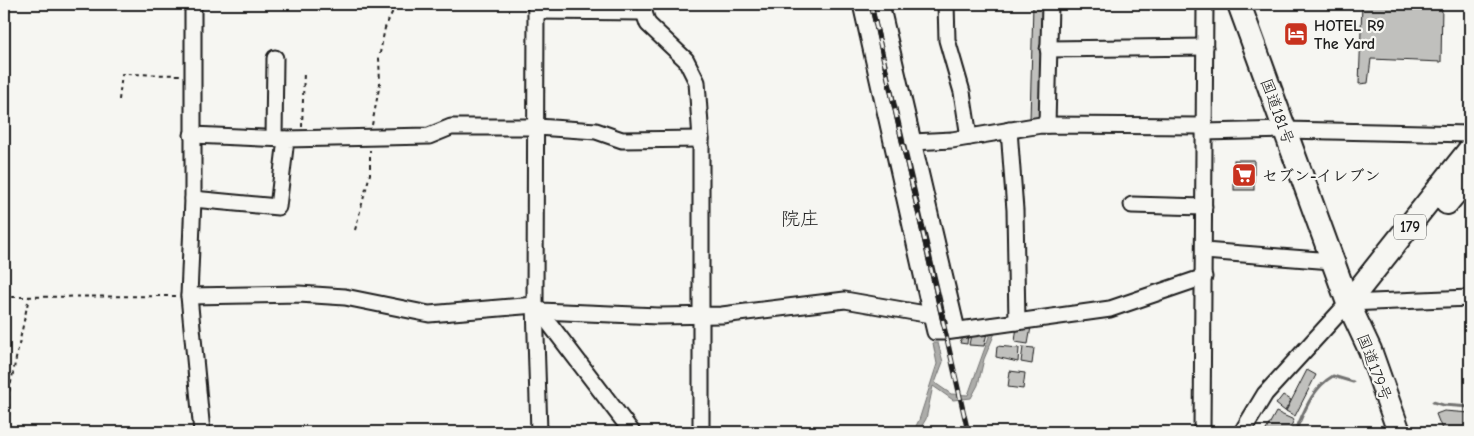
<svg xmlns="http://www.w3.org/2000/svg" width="1474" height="436" font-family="'Comic Neue','Klee One',sans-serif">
	<rect width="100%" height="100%" fill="#f6f6f2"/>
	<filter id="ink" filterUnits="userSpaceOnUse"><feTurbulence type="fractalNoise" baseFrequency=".02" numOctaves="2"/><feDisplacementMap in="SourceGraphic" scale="10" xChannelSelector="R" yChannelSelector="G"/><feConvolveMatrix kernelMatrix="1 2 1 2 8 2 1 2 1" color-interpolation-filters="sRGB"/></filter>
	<g filter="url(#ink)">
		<path fill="#acaca9" stroke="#727271" d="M991,331L995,333L984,359L978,385L971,398L953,400L933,386L926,419L918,432H913L919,420L937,364L933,343H938L943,362L935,383L951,394L968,395Z"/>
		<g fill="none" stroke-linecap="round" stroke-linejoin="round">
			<g stroke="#727271" stroke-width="3">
				<path d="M1433,402L1443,405L1470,407"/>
				<path d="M1295,432C1304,412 1312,388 1333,376L1353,382"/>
			</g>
		</g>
		<g fill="#c0c0bd" stroke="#1c1c1c">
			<path d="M1033,4H1045L1042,121L1030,120Z"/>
			<path d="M1362,4H1442L1441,62L1371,59L1368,83L1359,84Z"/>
			<rect x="1234" y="160" width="20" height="30"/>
			<path d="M1017,325L1031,327L1028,344L1015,342Z"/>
			<path d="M963,333L968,334L967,344L960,343Z"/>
			<path d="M987,333L984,346L969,345L971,334Z"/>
			<path d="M997,346L1019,348L1018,362L996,357Z"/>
			<path d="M1023,347L1034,348L1032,364L1021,362Z"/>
			<path d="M1307,370L1316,375L1295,416L1286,411Z"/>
			<path d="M1010,371L1025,373L1023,389L1008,387Z"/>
			<path d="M1283,395L1291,400L1285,411L1276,404Z"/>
			<path d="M1444,411L1470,413V432H1443L1436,414Z"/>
			<path d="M1276,412L1294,420L1288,432H1265Z"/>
			<path d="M1371,428L1372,432H1343Z"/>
		</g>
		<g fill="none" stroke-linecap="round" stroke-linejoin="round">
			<defs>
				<g id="minor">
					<path d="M193,4V199L189,296L202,432"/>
					<path d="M536,4L535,305L539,432"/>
					<path d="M641,4L648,24L686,60L697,82L701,139V432"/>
					<path d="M861,4L931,315"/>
					<path d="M881,4L957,330"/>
					<path d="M946,4L947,40L962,92L969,137"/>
					<path d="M536,11L644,12"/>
					<path d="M1048,49L1205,47"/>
					<path d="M1047,125L1050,4"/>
					<path d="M1009,130L1015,210L1017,322"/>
					<path d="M1204,132L1284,130L1470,134"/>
					<path d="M192,135L286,139"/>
					<path d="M274,138L275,58"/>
					<path d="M913,142L952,140L1041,125L1204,126"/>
					<path d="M193,199L278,207L286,139L429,136L451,127H537L596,131L622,140L701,139"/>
					<path d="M1132,205L1204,207"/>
					<path d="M1204,251L1332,261"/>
					<path d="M189,296L299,294L345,297L429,314L535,305"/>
					<path d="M536,306L632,432"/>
					<path d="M540,311L658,316L722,315L845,300L931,315L935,332H945L1110,309L1204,277"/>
					<path d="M1202,432L1205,4"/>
					<path d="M1242,432L1265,394L1348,303L1470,298"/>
				</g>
				<g id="highway">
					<path d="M1239,4L1348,303L1370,350L1399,432"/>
					<path d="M1447,203L1470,175"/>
					<path d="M1348,303L1470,149"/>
				</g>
			</defs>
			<use href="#minor" stroke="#1c1c1c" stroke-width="19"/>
			<use href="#highway" stroke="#1c1c1c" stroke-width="26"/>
			<g stroke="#1c1c1c" stroke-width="2" stroke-dasharray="4 4" stroke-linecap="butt">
				<path d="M119,100L122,74L181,75"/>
				<path d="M372,125L380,83L379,58L385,28L396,4"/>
				<path d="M302,127L304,72"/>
				<path d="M355,230L370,174V150"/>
				<path d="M4,297L177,296"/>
				<path d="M8,432L9,392L29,297"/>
			</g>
			<use href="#minor" stroke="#f6f6f2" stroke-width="15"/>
			<use href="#highway" stroke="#f6f6f2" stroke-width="22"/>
			<defs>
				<path id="rail" d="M871,4L968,432"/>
			</defs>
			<use href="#rail" stroke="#1c1c1c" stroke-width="5"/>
			<use href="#rail" stroke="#f6f6f2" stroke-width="3" stroke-dasharray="9" stroke-linecap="butt"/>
		</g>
	</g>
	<defs>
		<symbol id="hotel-square" viewBox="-11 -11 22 22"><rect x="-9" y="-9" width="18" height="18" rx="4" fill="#c8321e" stroke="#f6f6f2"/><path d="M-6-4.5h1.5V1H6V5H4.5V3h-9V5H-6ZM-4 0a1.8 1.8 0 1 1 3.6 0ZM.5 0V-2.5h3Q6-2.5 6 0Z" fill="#fff"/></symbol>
		<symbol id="supermarket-square" viewBox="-11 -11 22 22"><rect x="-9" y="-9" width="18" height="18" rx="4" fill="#c8321e" stroke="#f6f6f2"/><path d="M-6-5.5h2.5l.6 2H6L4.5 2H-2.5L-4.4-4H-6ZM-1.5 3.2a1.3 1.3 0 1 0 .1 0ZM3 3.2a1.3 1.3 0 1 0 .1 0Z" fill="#fff"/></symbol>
	</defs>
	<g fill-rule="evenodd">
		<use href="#hotel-square" x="1282" y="20" width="28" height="28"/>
		<use href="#supermarket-square" x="1230" y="161" width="28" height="28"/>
	</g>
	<g text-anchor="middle" stroke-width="4.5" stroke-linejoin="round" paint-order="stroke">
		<rect fill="#f6f6f2" stroke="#5d5d5c" stroke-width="1" x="1394" y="214.5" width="32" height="25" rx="4"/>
		<g font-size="15" font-weight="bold" fill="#1c1c1c">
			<text x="1410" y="232">179</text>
		</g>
		<g font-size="16" font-weight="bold" fill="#1c1c1c" stroke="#f6f6f2" text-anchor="start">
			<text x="1314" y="31">HOTEL R9<tspan x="1314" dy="18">The Yard</tspan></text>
			<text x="1262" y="181">セブン-イレブン</text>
		</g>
		<g font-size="16" fill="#1c1c1c" stroke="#f6f6f2">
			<text transform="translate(1278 111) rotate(70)" y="6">国道181号</text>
			<text transform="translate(1375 367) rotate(69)" y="6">国道179号</text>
		</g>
		<g font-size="19" fill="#1c1c1c" stroke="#f6f6f2">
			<text x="800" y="225">院庄</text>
		</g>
	</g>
	<rect width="1474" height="436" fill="none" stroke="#f6f6f2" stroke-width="20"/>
	<rect x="10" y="10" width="1454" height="416" fill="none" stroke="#1c1c1c" stroke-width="2" filter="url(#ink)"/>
</svg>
